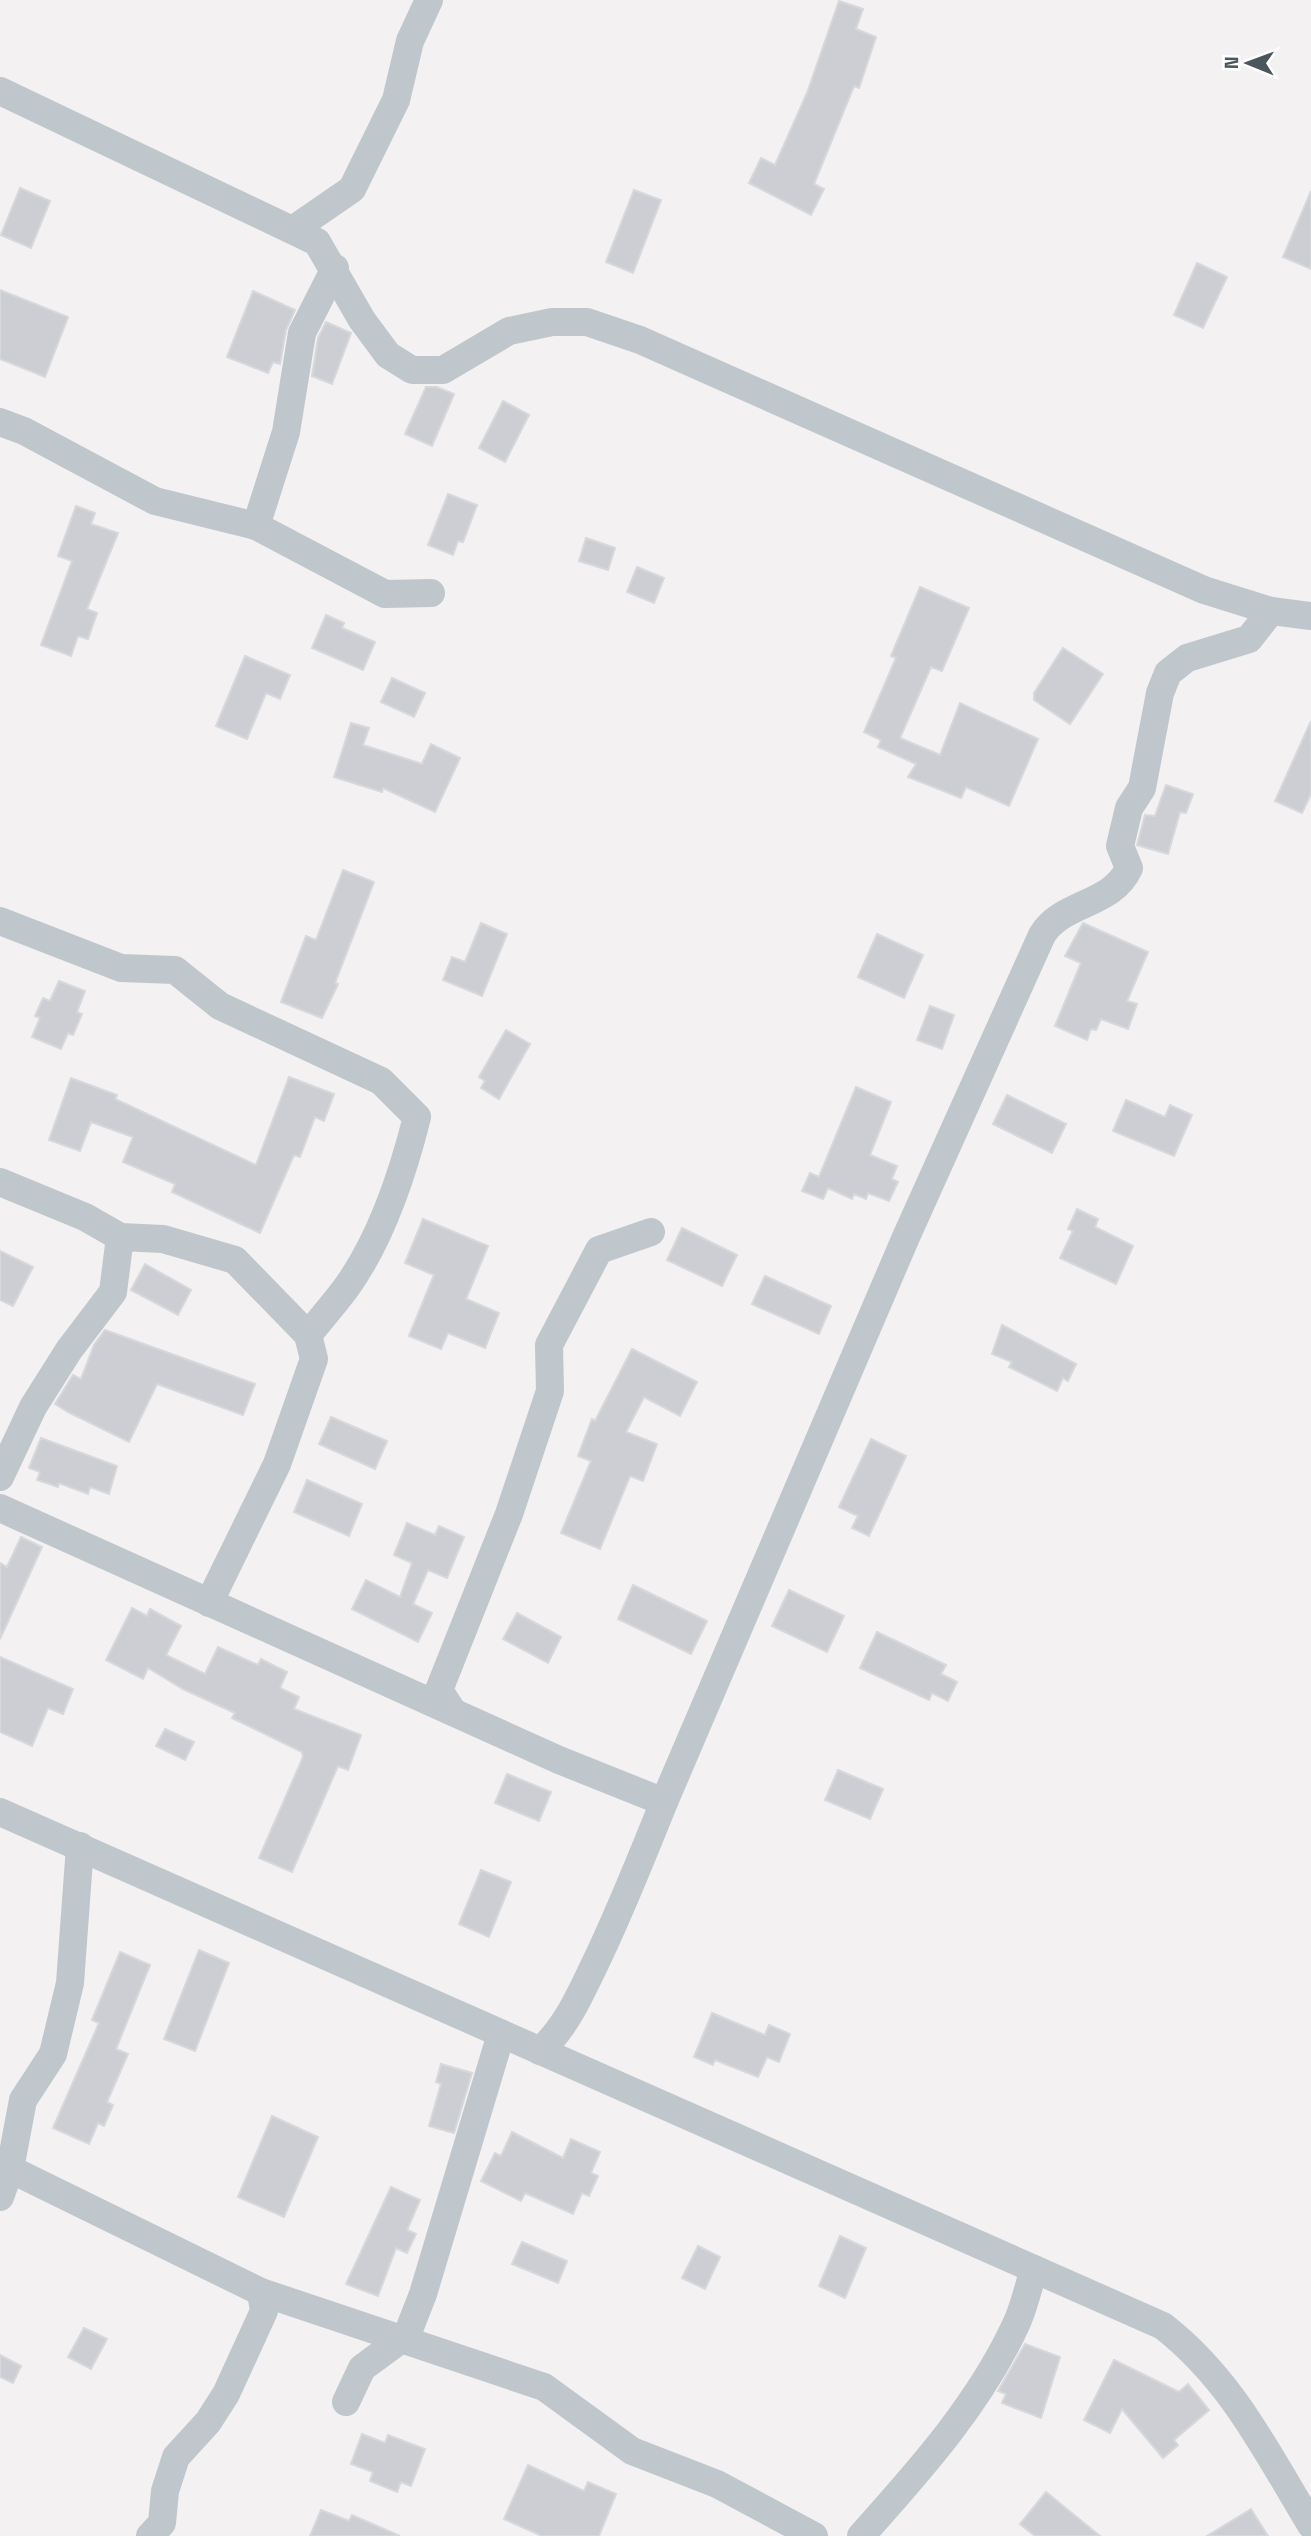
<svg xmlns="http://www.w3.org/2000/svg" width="1311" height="2536" font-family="'Space Grotesk',sans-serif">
	<rect width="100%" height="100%" fill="#f3f1f1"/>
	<g fill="#ccced3" stroke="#d6d8db" stroke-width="2">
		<path d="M839,1L863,9L856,29L876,37L859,88L854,86L814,184L824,189L811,215L749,183L761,158L775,165L807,93Z"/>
		<path d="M20,188L50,201L31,248L1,235Z"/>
		<path d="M634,190L661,200L633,273L606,262Z"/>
		<path d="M1311,191V269L1283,257Z"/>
		<path d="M1197,263L1227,277L1203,328L1174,315Z"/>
		<path d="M0,290L68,317L45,377L0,359Z"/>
		<path d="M253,291L295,310L286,330L280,364L273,362L268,373L227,357Z"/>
		<path d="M326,322L351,333L332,384L312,376L318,338Z"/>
		<path d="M426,387H437L454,394L432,446L405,434Z"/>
		<path d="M503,401L529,415L505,462L479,448Z"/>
		<path d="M448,494L477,505L463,542L458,541L453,555L428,545Z"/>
		<path d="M76,506L95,513L91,524L118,533L87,609L97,613L88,639L78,636L71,656L41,645L72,561L58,556Z"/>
		<path d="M586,538L615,548L608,570L579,561Z"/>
		<path d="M637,567L664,578L654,603L627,592Z"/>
		<path d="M920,587L969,608L942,671L931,667L900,738L940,755L960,703L1038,739L1009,806L966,787L961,798L908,777L916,764L878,747L881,740L864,732L896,658L891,656Z"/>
		<path d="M326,615L344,623L342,628L375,642L363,670L312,648Z"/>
		<path d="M1063,648L1103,674L1070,724L1034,700V693Z"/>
		<path d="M245,656L290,675L280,699L266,693L247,739L216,726Z"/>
		<path d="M392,678L425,693L414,717L381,702Z"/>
		<path d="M1311,721V794L1302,813L1275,801Z"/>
		<path d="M351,723L369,728L363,745L422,764L431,744L460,758L435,812L383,788L382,792L334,777Z"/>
		<path d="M1166,785L1193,794L1186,813L1180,812L1168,854L1137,845L1145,815L1155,816Z"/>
		<path d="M343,870L374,882L335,983L338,984L322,1018L281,1002L306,936L316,940Z"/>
		<path d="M481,923L507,934L482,996L443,980L452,957L465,962Z"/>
		<path d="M1083,923L1148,952L1127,1001L1137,1004L1128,1029L1101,1019L1096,1030L1091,1029L1087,1040L1055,1026L1081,963L1065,956Z"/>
		<path d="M877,934L923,955L904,998L858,977Z"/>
		<path d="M59,981L85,991L77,1012L82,1014L73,1035L68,1033L61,1049L32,1037L40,1018L35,1016L43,998L50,1001Z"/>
		<path d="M930,1006L954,1015L942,1049L917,1040Z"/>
		<path d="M506,1030L530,1044L499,1099L481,1088L485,1081L479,1077Z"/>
		<path d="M289,1077L334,1094L324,1121L315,1117L300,1157L294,1155L260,1233L172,1192L175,1184L123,1162L133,1137L91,1122L80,1151L49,1140L71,1078L117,1095L115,1099L256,1165Z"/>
		<path d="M856,1087L891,1102L870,1155L897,1166L892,1179L898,1182L889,1201L868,1193L866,1199L854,1194L852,1199L828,1188L823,1199L802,1191L810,1173L819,1177Z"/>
		<path d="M1007,1095L1066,1124L1052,1153L993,1124Z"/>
		<path d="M1126,1100L1165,1117L1170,1105L1192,1115L1174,1156L1113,1131Z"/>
		<path d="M1077,1209L1098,1219L1095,1227L1133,1246L1116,1284L1060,1258L1073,1231L1068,1229Z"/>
		<path d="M423,1219L488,1246L466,1299L499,1313L485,1348L448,1333L441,1349L409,1336L434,1275L405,1263Z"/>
		<path d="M682,1228L737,1255L722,1286L667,1260Z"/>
		<path d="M0,1251L33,1267L13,1306L0,1300Z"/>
		<path d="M145,1264L191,1290L178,1315L131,1290Z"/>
		<path d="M765,1276L831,1306L819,1334L752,1304Z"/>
		<path d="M1002,1325L1076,1364L1068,1381L1063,1378L1057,1391L1009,1367L1012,1362L992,1354Z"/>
		<path d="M105,1330L255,1384L243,1415L157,1384L129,1442L68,1412L55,1404L73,1375L81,1379L94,1345Z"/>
		<path d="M632,1349L697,1382L680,1416L644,1397L626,1432L657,1444L643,1481L630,1476L600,1549L561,1533L591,1461L578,1456L592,1419L595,1421Z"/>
		<path d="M331,1417L387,1441L375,1469L319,1444Z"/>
		<path d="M41,1438L117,1466L109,1494L90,1487L88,1494L59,1483L58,1487L37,1480L40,1472L29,1468Z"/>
		<path d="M871,1439L906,1456L869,1536L852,1528L858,1516L839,1507Z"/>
		<path d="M307,1480L362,1504L349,1536L294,1512Z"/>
		<path d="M407,1523L435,1535L439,1526L464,1537L447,1578L428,1570L413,1604L432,1613L418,1642L352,1609L366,1580L400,1597L412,1563L394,1555Z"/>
		<path d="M21,1537L42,1547L0,1639V1563L7,1567Z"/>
		<path d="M633,1585L707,1621L691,1654L618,1619Z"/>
		<path d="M789,1590L844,1616L827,1652L772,1626Z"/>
		<path d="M132,1608L147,1616L150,1609L181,1626L166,1655L205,1674L218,1647L258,1665L261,1659L287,1672L280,1688L299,1697L294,1709L361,1735L348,1770L338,1766L292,1872L259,1858L303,1757L302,1752L232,1718L235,1713L183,1689L148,1668L143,1679L106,1660Z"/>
		<path d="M517,1613L561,1637L548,1663L503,1639Z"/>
		<path d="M877,1632L946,1665L941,1674L957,1682L948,1701L932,1693L929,1700L860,1668Z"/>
		<path d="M0,1657L73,1689L63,1714L48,1708L32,1746L0,1732Z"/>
		<path d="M165,1729L194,1742L185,1760L156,1746Z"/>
		<path d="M838,1770L883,1789L870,1819L825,1800Z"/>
		<path d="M507,1774L551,1792L539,1821L495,1803Z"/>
		<path d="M481,1870L511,1882L489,1937L459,1924Z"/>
		<path d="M199,1950L229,1963L195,2051L164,2039Z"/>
		<path d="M120,1952L150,1965L116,2049L128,2054L107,2102L113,2105L104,2126L98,2123L89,2144L53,2128L99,2023L92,2020Z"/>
		<path d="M712,2013L765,2035L769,2025L790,2034L779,2062L767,2057L758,2077L715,2060L713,2065L694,2057Z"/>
		<path d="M441,2064L472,2073L454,2133L429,2126L441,2084L436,2082Z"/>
		<path d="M272,2116L318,2137L284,2217L238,2197Z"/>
		<path d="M512,2132L563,2158L571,2139L600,2152L591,2173L598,2176L589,2196L582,2193L573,2214L525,2193L521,2201L481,2181L495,2153L501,2156Z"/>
		<path d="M391,2187L420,2200L407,2230L416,2234L407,2253L396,2248L378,2296L346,2284Z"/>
		<path d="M840,2236L866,2248L845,2298L819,2286Z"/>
		<path d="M522,2242L567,2261L558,2283L512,2264Z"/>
		<path d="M698,2246L720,2257L705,2289L682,2278Z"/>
		<path d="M84,2328L107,2339L91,2369L68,2357Z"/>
		<path d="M1025,2344L1060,2357L1041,2418L1002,2403L1006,2394L998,2391Z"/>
		<path d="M0,2355L21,2366L13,2383L0,2377Z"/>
		<path d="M1114,2360L1179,2392L1188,2384L1209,2410L1174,2440L1178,2445L1163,2458L1122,2409L1110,2433L1084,2420Z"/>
		<path d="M362,2434L385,2443L388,2435L425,2449L411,2486L401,2482L397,2492L370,2481L373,2472L351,2464Z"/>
		<path d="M528,2465L584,2491L588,2482L616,2494L599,2536H542L504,2519Z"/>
		<path d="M1046,2492L1100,2536H1035L1020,2524Z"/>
		<path d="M1251,2509L1268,2536H1207Z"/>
		<path d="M321,2510L349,2521L352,2515L400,2536H310Z"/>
	</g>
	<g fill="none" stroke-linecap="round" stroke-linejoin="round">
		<g stroke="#bfc6cc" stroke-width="28">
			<path d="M0,91L317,242L362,320L388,355L412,370H443L509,331L552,322H587L640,340L1204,590L1271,611L1311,616"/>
			<path d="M294,229L352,189L396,100L410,41L429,0"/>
			<path d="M0,422L24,431L155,501L256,526L286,432L302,333L335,268"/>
			<path d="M256,526L385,594L431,593"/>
			<path d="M0,921L121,968L175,970L220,1006L381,1081L417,1117C403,1173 380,1241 346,1288C334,1304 321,1319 308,1335"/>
			<path d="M0,1182L85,1217L120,1237L163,1239L235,1260L308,1335L314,1359L277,1464L209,1603"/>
			<path d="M0,1477L33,1407L69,1350L113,1292L120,1237"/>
			<path d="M0,1508L559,1760L664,1802C641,1859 619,1915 592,1970C578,1999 565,2028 540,2051"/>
			<path d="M453,1712L439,1690L509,1514L550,1391L549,1345L599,1250L651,1232"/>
			<path d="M664,1802L906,1237L1042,935C1063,901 1112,906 1129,868L1120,846L1129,808L1142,788L1160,693L1168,673L1187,658L1249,639L1271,611"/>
			<path d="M0,1812L1163,2326C1232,2380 1266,2451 1311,2525"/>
			<path d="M10,2169L261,2292L544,2387L632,2451L717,2484L814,2536"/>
			<path d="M0,2197L10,2169L23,2100L53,2054L70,1983L80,1846"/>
			<path d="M346,2402L362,2368L407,2335L423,2294L501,2034"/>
			<path d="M150,2536L162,2523L165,2491L176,2457L208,2422L226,2394L264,2311L261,2292"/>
			<path d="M861,2536C920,2470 982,2401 1018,2320C1025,2303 1029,2285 1034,2269"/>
		</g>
	</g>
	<g transform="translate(1248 63) rotate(271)" stroke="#ffffff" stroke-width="5" paint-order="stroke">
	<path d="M0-5L12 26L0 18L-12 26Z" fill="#4b555c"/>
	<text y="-10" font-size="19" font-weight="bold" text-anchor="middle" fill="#4b555c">N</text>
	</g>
</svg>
